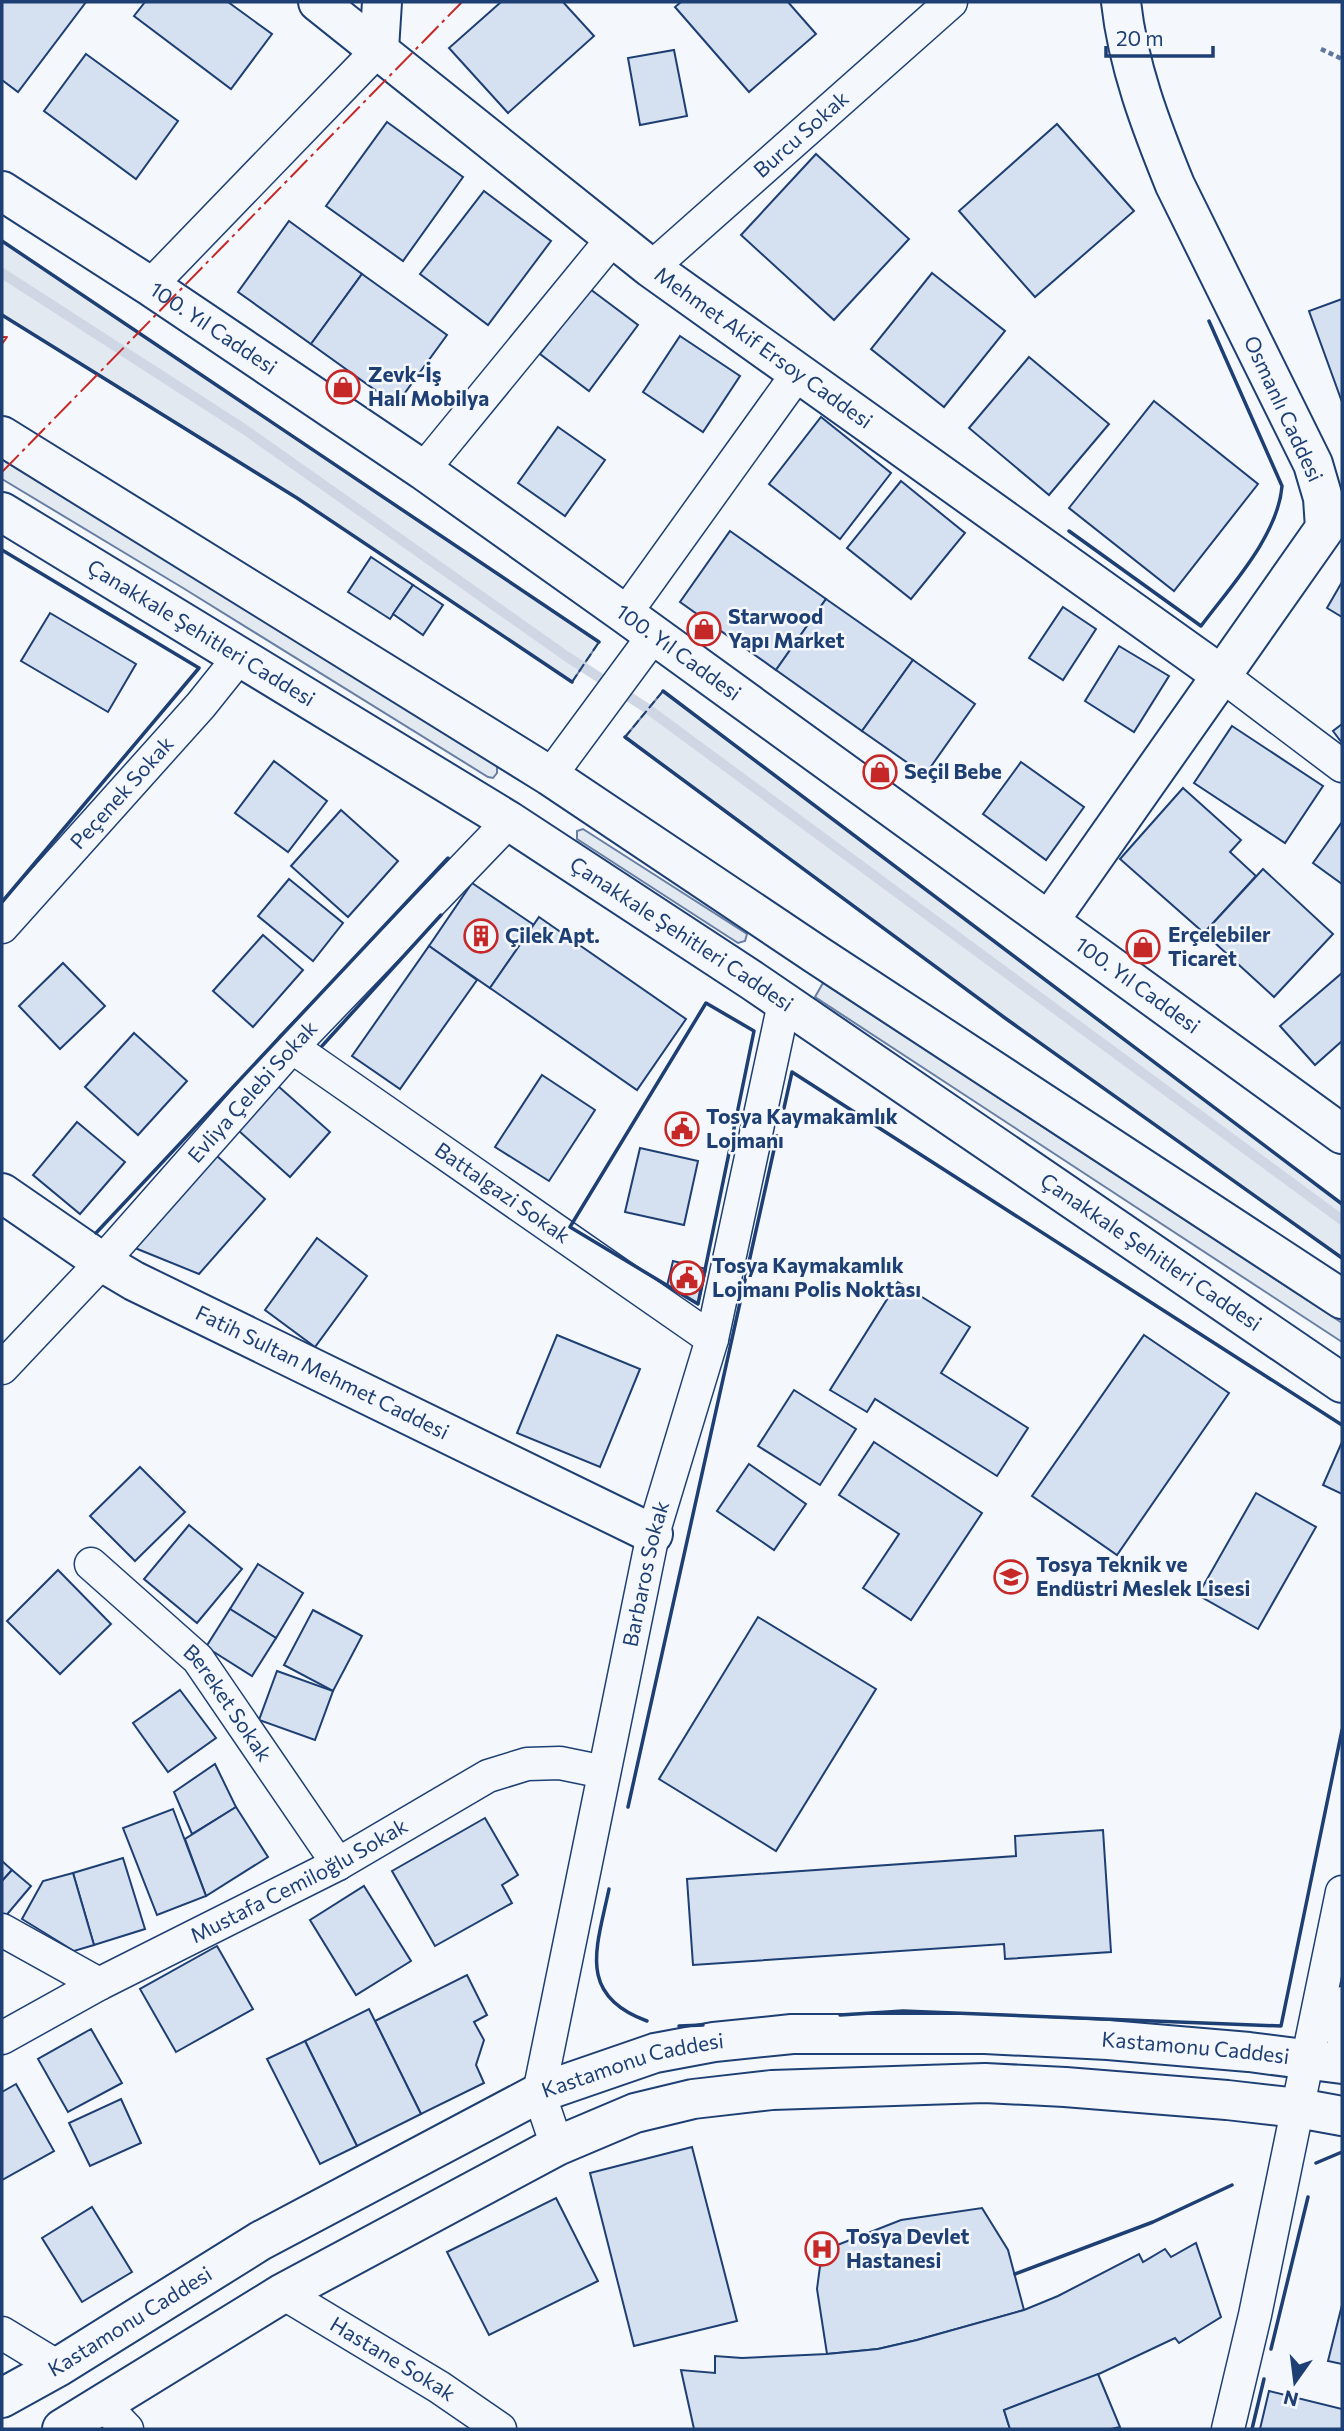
<svg xmlns="http://www.w3.org/2000/svg" width="1344" height="2431" font-family="Commissioner,sans-serif">
	<rect width="100%" height="100%" fill="#f4f7fb"/>
	<g fill="#e3e9f0" stroke="#687fa3" stroke-width="2">
		<path d="M2,241L599,642L572,682L297,498L2,315Z"/>
		<path d="M2,459L497,763V773L493,778L488,777L183,588L2,479Z"/>
		<path d="M663,691L1342,1204V1258L1005,1018L625,737Z"/>
		<path d="M583,829L747,934L745,941L738,943L577,839V831Z"/>
		<path d="M823,983L1336,1319L1342,1323V1342L815,997Z"/>
	</g>
	<g fill="none" stroke-linecap="round" stroke-linejoin="round">
		<path stroke="#cfd7e4" stroke-width="10" d="M2,273L244,429L566,656L648,709L1342,1220"/>
	</g>
	<g fill="#d5e0f0" stroke="#1d3f73" stroke-width="2">
		<path d="M2,2H86L18,92L2,80Z"/>
		<path d="M145,2H228L272,34L231,89L134,16Z"/>
		<path d="M501,2H563L594,36L508,113L449,48Z"/>
		<path d="M681,2H788L816,34L749,92L675,7Z"/>
		<path d="M674,50L687,116L640,125L628,58Z"/>
		<path d="M86,54L178,121L136,179L44,111Z"/>
		<path d="M387,122L463,177L403,261L326,206Z"/>
		<path d="M1057,124L1134,211L1035,297L959,211Z"/>
		<path d="M816,154L909,239L834,320L741,235Z"/>
		<path d="M484,191L551,241L488,325L420,274Z"/>
		<path d="M289,221L362,274L311,344L238,292Z"/>
		<path d="M932,273L1005,331L944,407L871,349Z"/>
		<path d="M362,274L447,335L396,405L311,344Z"/>
		<path d="M590,289L638,325L589,391L540,354Z"/>
		<path d="M1342,299V402L1309,311Z"/>
		<path d="M680,336L740,376L703,432L643,392Z"/>
		<path d="M1029,357L1109,424L1049,495L969,428Z"/>
		<path d="M1154,401L1258,484L1174,591L1069,508Z"/>
		<path d="M821,417L891,473L840,539L769,484Z"/>
		<path d="M558,427L605,460L565,516L518,483Z"/>
		<path d="M901,481L965,533L911,599L847,548Z"/>
		<path d="M730,531L826,599L776,670L680,602Z"/>
		<path d="M371,557L413,585L390,619L348,592Z"/>
		<path d="M1342,582V617L1327,608Z"/>
		<path d="M413,585L443,605L423,635L393,614Z"/>
		<path d="M826,599L913,660L862,731L776,670Z"/>
		<path d="M1063,607L1096,629L1063,680L1029,658Z"/>
		<path d="M50,613L136,664L108,712L21,661Z"/>
		<path d="M1119,646L1169,676L1134,732L1085,701Z"/>
		<path d="M913,660L975,704L925,775L862,731Z"/>
		<path d="M1342,724V743L1333,731Z"/>
		<path d="M1232,726L1323,786L1285,843L1194,783Z"/>
		<path d="M274,761L327,801L288,852L235,813Z"/>
		<path d="M1021,762L1084,807L1046,860L983,814Z"/>
		<path d="M1183,788L1241,840L1230,852L1256,876L1204,933L1120,859Z"/>
		<path d="M341,810L398,861L348,917L291,866Z"/>
		<path d="M1342,822V884L1313,863Z"/>
		<path d="M1263,869L1333,934L1274,997L1204,933Z"/>
		<path d="M289,879L343,923L313,961L258,916Z"/>
		<path d="M472,883L534,925L490,988L429,946Z"/>
		<path d="M539,917L686,1019L637,1090L490,988Z"/>
		<path d="M263,935L303,970L253,1027L213,991Z"/>
		<path d="M429,946L477,980L400,1089L352,1056Z"/>
		<path d="M63,963L105,1006L60,1049L19,1006Z"/>
		<path d="M1342,973V1041L1315,1065L1280,1026Z"/>
		<path d="M134,1033L187,1081L138,1135L85,1087Z"/>
		<path d="M542,1075L595,1110L549,1181L495,1147Z"/>
		<path d="M278,1086L330,1132L290,1177L239,1131Z"/>
		<path d="M77,1122L125,1162L80,1214L33,1175Z"/>
		<path d="M640,1148L698,1161L684,1225L625,1212Z"/>
		<path d="M217,1156L265,1199L199,1274L135,1248Z"/>
		<path d="M317,1238L367,1276L315,1347L265,1310Z"/>
		<path d="M673,1261L706,1269L698,1304L667,1286Z"/>
		<path d="M898,1282L970,1327L941,1373L1028,1428L997,1476L875,1399L867,1412L830,1390Z"/>
		<path d="M557,1335L640,1369L600,1467L517,1433Z"/>
		<path d="M1144,1335L1229,1393L1117,1555L1032,1496Z"/>
		<path d="M794,1390L856,1429L820,1485L758,1446Z"/>
		<path d="M874,1442L982,1513L911,1620L863,1588L899,1534L839,1495Z"/>
		<path d="M1342,1442V1494L1323,1485Z"/>
		<path d="M749,1464L806,1504L774,1550L717,1511Z"/>
		<path d="M140,1467L185,1512L135,1561L90,1516Z"/>
		<path d="M1256,1493L1316,1527L1258,1629L1198,1595Z"/>
		<path d="M189,1525L242,1569L197,1623L144,1579Z"/>
		<path d="M258,1564L303,1593L276,1638L230,1609Z"/>
		<path d="M58,1570L111,1624L60,1674L7,1621Z"/>
		<path d="M230,1609L276,1638L252,1676L206,1647Z"/>
		<path d="M313,1610L362,1636L333,1691L284,1665Z"/>
		<path d="M758,1617L876,1689L776,1851L659,1779Z"/>
		<path d="M277,1671L333,1691L315,1740L259,1720Z"/>
		<path d="M180,1690L216,1738L168,1772L133,1723Z"/>
		<path d="M215,1764L236,1807L192,1834L174,1792Z"/>
		<path d="M236,1807L268,1857L206,1896L185,1839Z"/>
		<path d="M173,1809L206,1896L157,1915L123,1828Z"/>
		<path d="M485,1818L518,1875L502,1885L512,1903L435,1946L392,1871Z"/>
		<path d="M1103,1830L1111,1952L1005,1959L1004,1944L693,1965L687,1879L1016,1856L1015,1836Z"/>
		<path d="M123,1858L145,1929L94,1945L73,1873Z"/>
		<path d="M2,1861L12,1870L2,1881Z"/>
		<path d="M12,1870L31,1886L4,1918L2,1916V1881Z"/>
		<path d="M73,1873L94,1945L74,1951L22,1919L43,1881Z"/>
		<path d="M364,1886L411,1961L356,1995L310,1920Z"/>
		<path d="M217,1946L253,2009L176,2052L140,1989Z"/>
		<path d="M467,1975L487,2015L474,2022L484,2040L476,2065L484,2083L421,2114L375,2021Z"/>
		<path d="M369,2009L421,2114L357,2146L305,2041Z"/>
		<path d="M91,2029L122,2083L68,2112L38,2059Z"/>
		<path d="M305,2041L357,2146L320,2164L267,2059Z"/>
		<path d="M16,2084L54,2151L2,2180V2092Z"/>
		<path d="M121,2099L141,2143L90,2166L69,2123Z"/>
		<path d="M692,2147L737,2321L634,2346L590,2173Z"/>
		<path d="M556,2198L598,2281L489,2335L447,2252Z"/>
		<path d="M92,2207L132,2272L82,2302L42,2238Z"/>
		<path d="M982,2208L1008,2250L1024,2310L917,2340L878,2349L827,2354L817,2289L822,2251L901,2220Z"/>
		<path d="M1196,2243L1221,2317L1179,2343L1175,2338L1084,2381L1004,2410L1010,2429H694L681,2370L715,2373V2356L742,2358L827,2354L878,2349L917,2340L1024,2310L1058,2296L1139,2254L1143,2262L1165,2249L1171,2257Z"/>
		<path d="M1342,2305V2364L1328,2361Z"/>
		<path d="M1098,2374L1120,2427L1111,2429H1010L1004,2410Z"/>
		<path d="M1269,2391L1342,2409V2429H1260Z"/>
	</g>
	<g fill="none" stroke-linecap="round" stroke-linejoin="round">
		<defs>
			<path id="pedestrian" d="M1339,2039L1336,2029L1342,1999"/>
			<g id="minor">
				<path id="s1" d="M651,268L951,2"/>
				<path d="M150,286L379,49"/>
				<path d="M423,470L613,238"/>
				<path d="M625,614L798,373"/>
				<path d="M1220,674L1342,766"/>
				<path d="M550,776L654,635"/>
				<path id="s2" d="M2,927L201,705L241,655"/>
				<path id="s3" d="M292,1047L712,1339"/>
				<path id="s4" d="M2,1368L102,1262L292,1047L509,821"/>
				<path id="s5" d="M91,1564L198,1659L338,1864"/>
				<path d="M2,1930L99,1984"/>
				<path id="s6" d="M2,2038L99,1984L338,1864L488,1776L527,1764L560,1763L604,1772"/>
				<path id="s7" d="M557,2146L539,2093L653,1534L712,1339L784,1003"/>
				<path id="s8" d="M283,2293L439,2387L500,2429"/>
				<path d="M2,2333L58,2367"/>
				<path d="M103,2404L127,2429"/>
				<path d="M1228,2429L1255,2315L1342,1892"/>
			</g>
			<g id="tertiary">
				<path id="s9" d="M318,2L651,268L1220,674"/>
				<path d="M379,49L382,2"/>
				<path id="s10" d="M2,191L150,286L423,470L625,614L1342,1134"/>
				<path d="M1049,921L1325,528L1323,498L1313,464L1175,185C1151,126 1128,66 1121,2"/>
				<path id="s11" d="M2,1193L102,1262L134,1281L653,1534"/>
			</g>
			<g id="primary">
				<path d="M2,436L550,776L817,955L1342,1299"/>
				<path id="s12" d="M2,512L509,821L753,981L1342,1383"/>
				<path id="s13" d="M2,2398L58,2367L260,2241L539,2093L655,2053L714,2042L792,2034H985L1108,2040L1249,2052L1342,2064"/>
				<path d="M62,2429L283,2293L557,2146L635,2113L693,2099L772,2090L985,2083L1065,2087L1227,2100L1298,2108L1342,2116"/>
			</g>
		</defs>
		<use href="#pedestrian" stroke="#1d3f73" stroke-width="28"/>
		<use href="#minor" stroke="#1d3f73" stroke-width="35"/>
		<use href="#tertiary" stroke="#1d3f73" stroke-width="42"/>
		<use href="#primary" stroke="#1d3f73" stroke-width="42"/>
		<path stroke="#5e769c" stroke-width="4.5" stroke-dasharray="5 3.5" stroke-linecap="butt" d="M1321,49L1342,59"/>
		<use href="#pedestrian" stroke="#f4f7fb" stroke-width="24"/>
		<use href="#minor" stroke="#f4f7fb" stroke-width="32"/>
		<use href="#tertiary" stroke="#f4f7fb" stroke-width="38"/>
		<use href="#primary" stroke="#f4f7fb" stroke-width="38"/>
		<g stroke="#1d3f73" stroke-width="2" stroke-dasharray="9 3.5" stroke-linecap="butt">
			<path d="M572,682L599,642"/>
			<path d="M625,737L663,691"/>
		</g>
		<g stroke="#1d3f73" stroke-width="3.5">
			<path d="M2,241L599,642"/>
			<path d="M2,315L297,498L572,682"/>
			<path d="M1069,531L1201,626C1230,587 1278,536 1282,486L1209,321"/>
			<path d="M2,550L199,668L2,902"/>
			<path d="M663,691L1342,1204"/>
			<path d="M625,737L1005,1018L1342,1258"/>
			<path d="M706,1003L754,1031L698,1304L570,1227Z"/>
			<path d="M322,1046L441,915"/>
			<path d="M784,1108L792,1072L1342,1425"/>
			<path d="M96,1233L448,858"/>
			<path d="M628,1807L777,1136"/>
			<path d="M609,1889C597,1947 576,1995 647,2021"/>
			<path d="M840,2015L903,2011L1281,2026L1342,1730"/>
			<path d="M679,2026L703,2025"/>
			<path d="M1316,2163L1342,2152"/>
			<path d="M1015,2274L1153,2222L1232,2185"/>
			<path d="M1271,2349L1308,2197"/>
			<path d="M1252,2429L1264,2379"/>
		</g>
		<g stroke="#c62828" stroke-width="2" stroke-dasharray="24 5 3.5 5" stroke-linecap="butt">
			<path d="M2,337H7L2,344"/>
			<path d="M2,472L462,2"/>
		</g>
	</g>
	<defs>
		<symbol id="shop-ring" viewBox="-11 -11 22 22"><circle r="9.5" fill="#f4f7fb" stroke="#c62828" stroke-width="1.5"/><path d="M-5-2.5h2.3a2.7 3.5 0 0 1 5.4 0H5L5.5 6h-11ZM-1.5-2.5h3a1.5 2.3 0 0 0-3 0Z" fill="#c62828"/></symbol>
		<symbol id="building-ring" viewBox="-11 -11 22 22"><circle r="9.5" fill="#f4f7fb" stroke="#c62828" stroke-width="1.5"/><path d="M-4-6H4V6H1V3H-1V6H-4ZM-2.5-4.3h1.7v1.8h-1.7ZM.8-4.3h1.7v1.8H.8ZM-2.5-1h1.7V.8h-1.7ZM.8-1h1.7V.8H.8Z" fill="#c62828"/></symbol>
		<symbol id="civic-ring" viewBox="-11 -11 22 22"><circle r="9.5" fill="#f4f7fb" stroke="#c62828" stroke-width="1.5"/><path d="M-.6-6.5H3V-4.5H.6V-3L4-1V1h2V6H-6V1h2V-1L-.6-3ZM-1.2 2.5V6h2.4V2.5Z" fill="#c62828"/></symbol>
		<symbol id="school-ring" viewBox="-11 -11 22 22"><circle r="9.5" fill="#f4f7fb" stroke="#c62828" stroke-width="1.5"/><path d="M0-5L7-2L0 1L-7-2ZM-4 1L0 2.5L4 1V4Q0 6-4 4Z" fill="#c62828"/></symbol>
		<symbol id="hospital-ring" viewBox="-11 -11 22 22"><circle r="9.5" fill="#f4f7fb" stroke="#c62828" stroke-width="1.5"/><path d="M-5-5h3v3.5h4V-5h3V5h-3V1.5h-4V5h-3Z" fill="#c62828"/></symbol>
	</defs>
	<g fill-rule="evenodd">
		<use href="#shop-ring" x="324" y="368" width="38" height="38"/>
		<use href="#shop-ring" x="685" y="610" width="38" height="38"/>
		<use href="#shop-ring" x="861" y="753" width="38" height="38"/>
		<use href="#building-ring" x="462" y="917" width="38" height="38"/>
		<use href="#shop-ring" x="1124" y="928" width="38" height="38"/>
		<use href="#civic-ring" x="663" y="1110" width="38" height="38"/>
		<use href="#civic-ring" x="668" y="1259" width="38" height="38"/>
		<use href="#school-ring" x="992" y="1558" width="38" height="38"/>
		<use href="#hospital-ring" x="803" y="2230" width="38" height="38"/>
	</g>
	<g text-anchor="middle" stroke-width="5" stroke-linejoin="round" paint-order="stroke">
		<g font-size="21" fill="#1d3f73" stroke="#f4f7fb">
			<text dy="7" stroke="none"><textPath href="#s1" startOffset="201">Burcu Sokak</textPath></text>
			<text dy="7" stroke="none"><textPath href="#s10" startOffset="252">100. Yıl Caddesi</textPath></text>
			<text dy="7" stroke="none"><textPath href="#s9" startOffset="564">Mehmet Akif Ersoy Caddesi</textPath></text>
			<text transform="translate(1283 409) rotate(65)" y="7">Osmanlı Caddesi</text>
			<text dy="7" stroke="none"><textPath href="#s12" startOffset="233">Çanakkale Şehitleri Caddesi</textPath></text>
			<text dy="7" stroke="none"><textPath href="#s10" startOffset="819">100. Yıl Caddesi</textPath></text>
			<text dy="7" stroke="none"><textPath href="#s2" startOffset="180">Peçenek Sokak</textPath></text>
			<text dy="7" stroke="none"><textPath href="#s12" startOffset="800">Çanakkale Şehitleri Caddesi</textPath></text>
			<text dy="7" stroke="none"><textPath href="#s10" startOffset="1386">100. Yıl Caddesi</textPath></text>
			<text dy="7" stroke="none"><textPath href="#s4" startOffset="373">Evliya Çelebi Sokak</textPath></text>
			<text dy="7" stroke="none"><textPath href="#s3" startOffset="256">Battalgazi Sokak</textPath></text>
			<text dy="7" stroke="none"><textPath href="#s12" startOffset="1367">Çanakkale Şehitleri Caddesi</textPath></text>
			<text dy="7" stroke="none"><textPath href="#s11" startOffset="368">Fatih Sultan Mehmet Caddesi</textPath></text>
			<text dy="7" stroke="none"><textPath href="#s7" startOffset="586">Barbaros Sokak</textPath></text>
			<text dy="7" stroke="none"><textPath href="#s5" startOffset="196">Bereket Sokak</textPath></text>
			<text dy="7" stroke="none"><textPath href="#s6" startOffset="336">Mustafa Cemiloğlu Sokak</textPath></text>
			<text dy="7" stroke="none"><textPath href="#s13" startOffset="1283">Kastamonu Caddesi</textPath></text>
			<text dy="7" stroke="none"><textPath href="#s13" startOffset="716">Kastamonu Caddesi</textPath></text>
			<text dy="7" stroke="none"><textPath href="#s13" startOffset="149">Kastamonu Caddesi</textPath></text>
			<text dy="7" stroke="none"><textPath href="#s8" startOffset="128">Hastane Sokak</textPath></text>
		</g>
		<g font-size="21" font-weight="bold" fill="#1d3f73" stroke="#f4f7fb" text-anchor="start">
			<text x="368" y="382">Zevk-İş<tspan x="368" dy="24">Halı Mobilya</tspan></text>
			<text x="728" y="624">Starwood<tspan x="728" dy="24">Yapı Market</tspan></text>
			<text x="904" y="779">Seçil Bebe</text>
			<text x="1168" y="942">Erçelebiler<tspan x="1168" dy="24">Ticaret</tspan></text>
			<text x="505" y="943">Çilek Apt.</text>
			<text x="706" y="1124">Tosya Kaymakamlık<tspan x="706" dy="24">Lojmanı</tspan></text>
			<text x="712" y="1273">Tosya Kaymakamlık<tspan x="712" dy="24">Lojmanı Polis Noktası</tspan></text>
			<text x="1036" y="1572">Tosya Teknik ve<tspan x="1036" dy="24">Endüstri Meslek Lisesi</tspan></text>
			<text x="846" y="2244">Tosya Devlet<tspan x="846" dy="24">Hastanesi</tspan></text>
		</g>
	</g>
	<rect width="1344" height="2431" fill="none" stroke="#1d3f73" stroke-width="7"/>
	<g transform="translate(1295 2382) rotate(194)" stroke="#f4f7fb" stroke-width="5" paint-order="stroke">
	<path d="M0-5L12 26L0 18L-12 26Z" fill="#1d3f73"/>
	<text y="-10" font-size="19" font-weight="bold" text-anchor="middle" fill="#1d3f73">N</text>
	</g>
	<path d="M1106 46v10h107v-10" fill="none" stroke="#1d3f73" stroke-width="3.5"/>
	<text x="1116" y="46" font-size="21" fill="#1d3f73" stroke="#f4f7fb" stroke-width="5" paint-order="stroke">20 m</text>
</svg>
